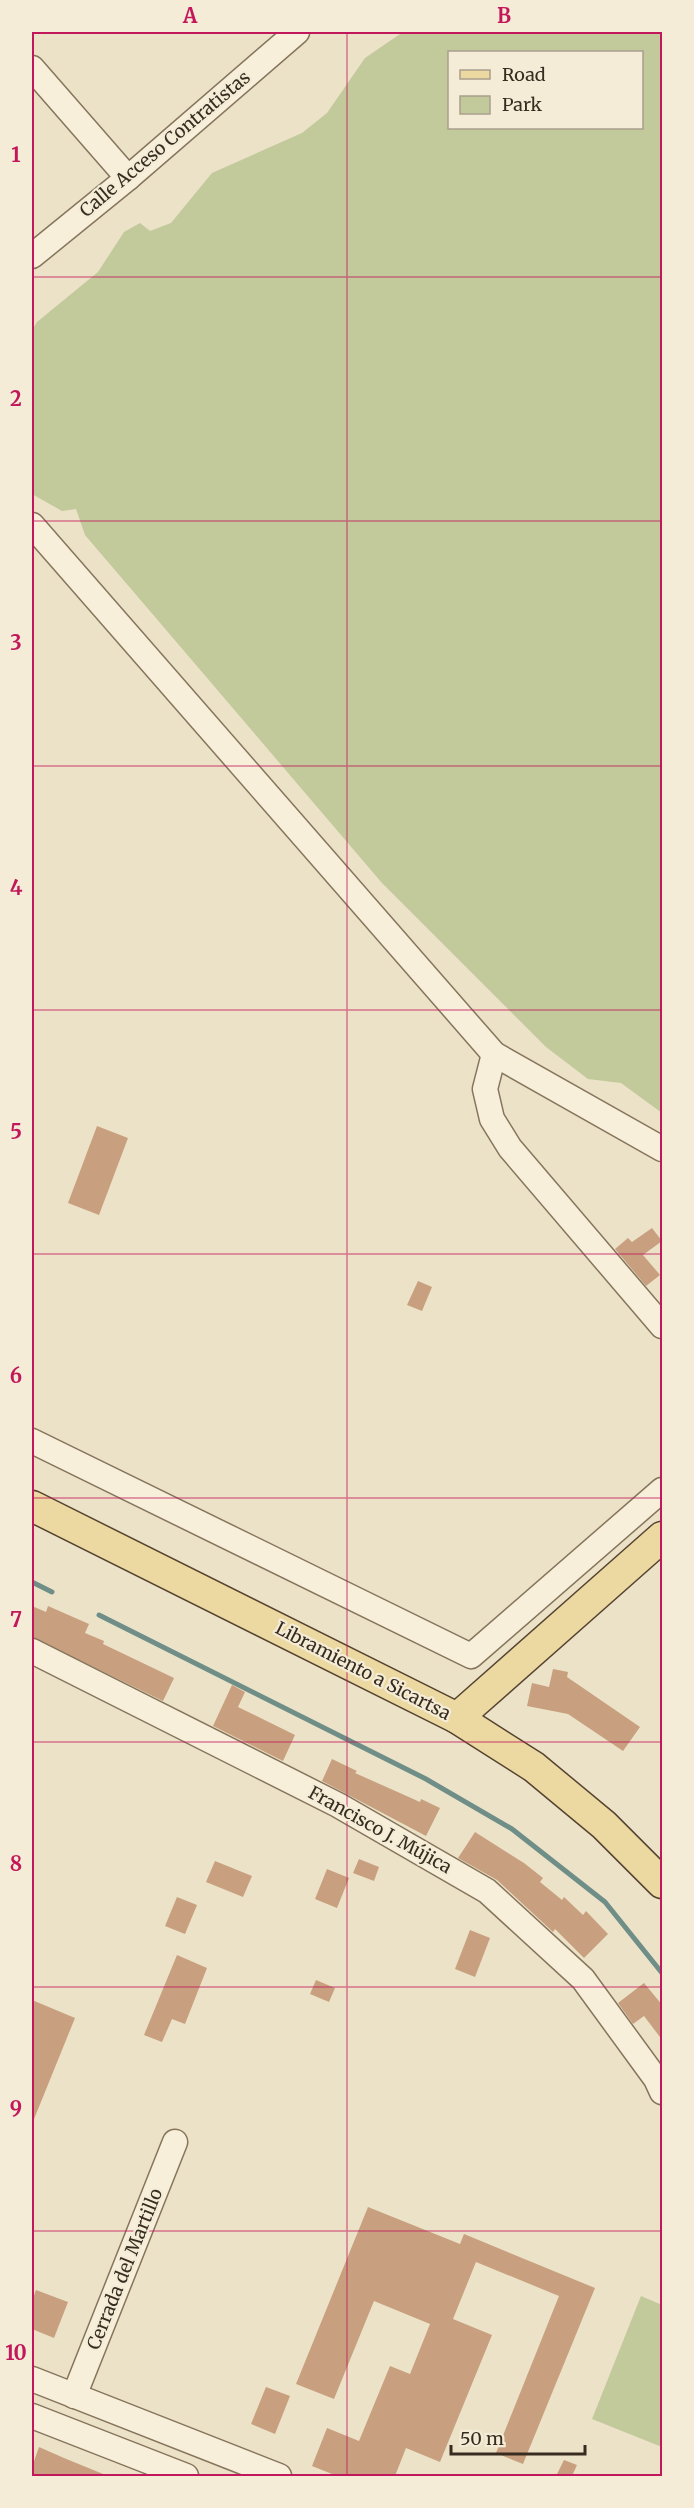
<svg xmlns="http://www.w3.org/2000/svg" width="694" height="2508" font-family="Merriweather,serif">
	<rect width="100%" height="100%" fill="#ece2c7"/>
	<g fill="#c2c99b" fill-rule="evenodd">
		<path d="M403,32H662V1113L621,1083L588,1079L546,1047L382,883L85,535L76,509L62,511L32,494V330L37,322L98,272L124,232L140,223L150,231L171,223L212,173L302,133L327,113L365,58ZM450,52H642V128H450Z"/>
		<path d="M641,2296L662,2305V2447L592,2419Z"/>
	</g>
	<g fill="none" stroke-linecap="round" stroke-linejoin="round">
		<g stroke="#6f8e87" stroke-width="5">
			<path d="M32,1582L52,1592"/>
			<path d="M99,1615L426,1779L512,1829L605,1902L662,1973"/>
		</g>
	</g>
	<g fill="#c8a07f">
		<path d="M97,1126L128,1138L99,1215L68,1203Z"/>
		<path d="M652,1228L662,1241L643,1255L660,1275L646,1286L615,1249L628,1238L632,1242Z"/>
		<path d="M418,1281L432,1287L422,1311L407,1305Z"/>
		<path d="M32,1606L46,1612L48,1606L89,1624L85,1633L104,1641L103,1644L174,1678L163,1701L32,1637Z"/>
		<path d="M553,1669L568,1672L567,1677L640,1727L623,1751L568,1714L527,1706L532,1683L549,1687Z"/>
		<path d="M232,1685L245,1692L238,1707L295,1735L283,1761L213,1726Z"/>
		<path d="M332,1759L357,1771L355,1773L420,1802L421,1799L440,1808L426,1836L322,1781Z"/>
		<path d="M475,1832L524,1863L543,1878L540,1882L562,1900L564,1897L583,1915L586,1911L608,1934L584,1958L555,1929L553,1932L497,1880L458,1858Z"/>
		<path d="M359,1859L379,1867L374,1881L353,1873Z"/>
		<path d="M215,1861L252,1876L243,1897L206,1882Z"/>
		<path d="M327,1869L349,1878L337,1908L315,1899Z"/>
		<path d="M177,1897L197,1905L185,1934L165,1926Z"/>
		<path d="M470,1930L490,1938L475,1977L455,1969Z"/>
		<path d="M177,1955L207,1968L185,2024L172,2019L162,2042L144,2035Z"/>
		<path d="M316,1980L335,1988L329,2002L310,1994Z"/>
		<path d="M644,1983L663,2006V2041L644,2016L633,2024L618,2003Z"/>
		<path d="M32,2000L75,2018L32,2124Z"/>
		<path d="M368,2207L460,2244L464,2234L595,2288L523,2464L496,2453L559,2296L476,2262L453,2319L492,2335L440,2462L406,2448L395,2476H337L312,2466L327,2428L359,2441L390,2366L410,2374L430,2324L374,2301L334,2399L296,2384Z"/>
		<path d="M36,2290L68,2302L54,2338L32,2329V2301Z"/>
		<path d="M266,2387L290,2396L275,2434L251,2424Z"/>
		<path d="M39,2447L64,2458L108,2476H32V2467Z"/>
		<path d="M564,2460L577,2465L572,2476H556Z"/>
	</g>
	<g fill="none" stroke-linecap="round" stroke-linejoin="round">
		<defs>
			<g id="minor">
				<path d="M32,68L128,178"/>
				<path d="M32,256L128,178L297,32"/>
				<path d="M32,525L494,1054L662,1149"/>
				<path d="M494,1054L485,1089L492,1119L510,1148L662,1326"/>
				<path d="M32,1441L471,1656L662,1490"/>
				<path d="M32,1651L338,1805L487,1891L583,1979L656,2079L662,2092"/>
				<path d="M32,2379L279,2476"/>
				<path d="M74,2396L175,2142"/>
				<path d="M32,2416L186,2476"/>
			</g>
			<g id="major">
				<path d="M32,1506L457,1718L534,1767L604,1825L662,1883"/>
				<path d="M457,1718L662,1537"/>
			</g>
		</defs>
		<use href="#minor" stroke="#86755d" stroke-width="27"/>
		<use href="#major" stroke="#554331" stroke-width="33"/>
		<use href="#minor" stroke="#f7efda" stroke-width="24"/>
		<use href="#major" stroke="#ecd8a1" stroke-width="30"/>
	</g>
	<path fill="none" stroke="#c2185b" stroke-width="1.5" stroke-opacity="0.55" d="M347,32V2476M32,277H662M32,521H662M32,766H662M32,1010H662M32,1254H662M32,1498H662M32,1742H662M32,1987H662M32,2231H662"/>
	<g text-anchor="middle" stroke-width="4.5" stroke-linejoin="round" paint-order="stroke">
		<g font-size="18" fill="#382c20" stroke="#f4ecd6">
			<text transform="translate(165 144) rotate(-40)" y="6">Calle Acceso Contratistas</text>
			<text transform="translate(363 1671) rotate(27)" y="6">Libramiento a Sicartsa</text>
			<text transform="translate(380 1830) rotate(29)" y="6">Francisco J. Mújica</text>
			<text transform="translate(125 2269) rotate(-68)" y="6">Cerrada del Martillo</text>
		</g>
	</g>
	<rect width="694" height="2508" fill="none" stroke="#f4ecd6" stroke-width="66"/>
	<rect x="448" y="51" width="195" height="78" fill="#f4ecd6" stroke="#a99f8d" stroke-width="1.5"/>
	<rect x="460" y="70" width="30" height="9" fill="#ecd8a1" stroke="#a99f8d" stroke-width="1.5"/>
	<text x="502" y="81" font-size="18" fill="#382c20">Road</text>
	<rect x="460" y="96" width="30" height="18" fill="#c2c99b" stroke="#a99f8d" stroke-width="1.5"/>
	<text x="502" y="111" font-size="18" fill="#382c20">Park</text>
	<path d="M451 2445v9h134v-9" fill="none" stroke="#382c20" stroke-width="3"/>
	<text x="460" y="2445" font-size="18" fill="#382c20" stroke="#f4ecd6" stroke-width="4.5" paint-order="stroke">50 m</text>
	<rect x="33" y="33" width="628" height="2442" fill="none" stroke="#c2185b" stroke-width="2"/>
	<g font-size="20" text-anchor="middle" font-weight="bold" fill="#c2185b">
		<text x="190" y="23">A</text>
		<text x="504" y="23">B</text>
		<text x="16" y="162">1</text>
		<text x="16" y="406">2</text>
		<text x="16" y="650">3</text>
		<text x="16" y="895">4</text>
		<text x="16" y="1139">5</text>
		<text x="16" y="1383">6</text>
		<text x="16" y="1627">7</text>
		<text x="16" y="1871">8</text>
		<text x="16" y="2116">9</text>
		<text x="16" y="2360">10</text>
	</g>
</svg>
